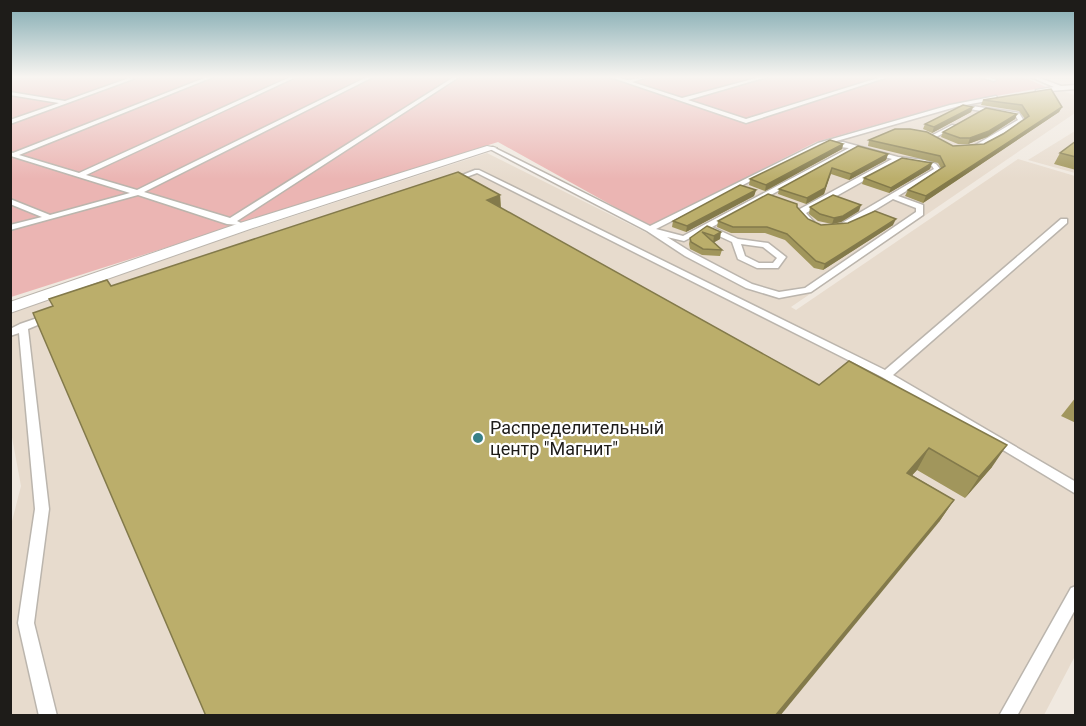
<svg xmlns="http://www.w3.org/2000/svg" width="1086" height="726" font-family="Roboto,sans-serif">
	<rect width="100%" height="100%" fill="#f0e9e0"/>
	<g fill="#e7dbcd">
		<path d="M1058,90L1075,95V113L791,307L796,310L1018,159L1075,176V656L1044,715L11,716L10,529L21,486L11,432V311L94,281L487,153L649,234L823,145L958,107Z"/>
		<path d="M1075,131V173L1028,160Z"/>
	</g>
	<path fill="#ebb5b3" d="M10,77H1023L1046,87L946,105L816,142L649,226L498,142L11,297Z"/>
	<g fill="none" stroke-linecap="round" stroke-linejoin="round">
		<defs>
			<g id="lane">
				<path d="M207,77H213L19,155L79,173L290,77H296L86,175L137,190L367,77H373L144,192L230,218L454,77H459L237,221L241,223L240,225L227,224L138,195L10,230V225L42,217L10,204V199L50,215L130,193L11,156L10,152L13,153Z"/>
				<path d="M610,77H617L627,80L648,77L632,82L682,98L760,77H767L688,100L746,119L881,77H888L746,123Z"/>
				<path d="M980,77H988L996,80L994,81Z"/>
				<path d="M1031,77H1037L1061,86L1076,85V89L1036,92V90L1054,87Z"/>
				<path d="M129,78L133,79L10,124V120L59,103L10,95V92L65,101Z"/>
				<path d="M996,96L998,99L965,105L1019,113L1024,121L972,151L967,150L1018,120L1015,115L975,110L959,106L833,142H843L898,157L924,160L936,164L941,170L898,196L923,205V215L811,292L779,298L746,288L685,256L647,231L488,148L493,147L650,226L818,143L950,105ZM829,143L832,146L849,148L683,236L656,229L822,145ZM855,149L892,159L798,210L797,212L807,224H813L814,222L806,213L899,161L921,163L932,166L934,169L837,226H831V230H842L893,199L916,208V212L805,288L779,292L752,284L691,252L667,237L684,241L706,230L732,242L738,259L757,268H778L786,257L768,243L738,239L712,227ZM741,244L763,247L777,258L773,263H759L745,256Z"/>
				<path d="M952,125L957,126L936,137L942,143V145H938L929,137Z"/>
				<path d="M475,170H479L885,370L1061,219H1067V223L893,375L1076,482V494L882,377L477,173L453,182L450,180Z"/>
				<path d="M49,314L52,315L54,317L52,319L28,329L49,509L34,623L57,716H39L18,623L35,509L19,333L10,336V329L20,324Z"/>
				<path d="M1076,586V608L1017,716H999L1071,588Z"/>
			</g>
			<path id="street" d="M487,146L497,148L250,229L10,313V302L240,223Z"/>
		</defs>
		<use href="#lane" stroke="#bbb5ad" stroke-width="3"/>
		<use href="#street" stroke="#bbb5ad" stroke-width="2"/>
		<use href="#lane" fill="#fff" fill-rule="evenodd"/>
		<use href="#street" fill="#fff" fill-rule="evenodd"/>
	</g>
	<g fill="#a1965c">
		<path d="M983,100L1062,107L1059,112L923,203L905,196L908,190L941,168L938,163L868,146L869,140L953,146L984,144L1003,134L1025,119L1019,111L981,105Z"/>
		<path d="M973,107L971,112L932,133L923,129L925,124Z"/>
		<path d="M1017,114L1015,119L987,137L968,144H958L941,137L943,132Z"/>
		<path d="M1076,141V170L1054,164L1060,153Z"/>
		<path d="M843,144L842,149L765,191L749,185L750,179Z"/>
		<path d="M858,146L888,154L886,160L849,180L831,174L824,194L806,204L778,194L779,189Z"/>
		<path d="M932,163L930,169L889,193L862,184L864,178Z"/>
		<path d="M756,190L754,196L686,232L672,227L673,221Z"/>
		<path d="M500,195L501,208L819,385L992,467L965,498L917,470L912,475L954,500L939,522L111,286Z"/>
		<path d="M797,207L808,219L821,225H893L823,270L814,268L785,240L765,233H731L717,227L718,221Z"/>
		<path d="M810,207L859,211L841,222L832,224L818,221L809,214Z"/>
		<path d="M707,226L720,239L714,242L722,250L720,256L702,255L690,249L689,244L690,238Z"/>
		<path d="M1076,397V423L1061,416Z"/>
	</g>
	<g fill="#837a4b">
		<path d="M973,107L971,112L932,133L934,127Z"/>
		<path d="M1062,107L1059,112L923,203L926,196Z"/>
		<path d="M1017,114L1015,119L987,137L968,144L970,138Z"/>
		<path d="M843,144L842,149L765,191L766,185Z"/>
		<path d="M888,154L886,160L849,180L851,174Z"/>
		<path d="M932,163L930,169L889,193L891,188Z"/>
		<path d="M832,168L824,194L806,204L807,198Z"/>
		<path d="M756,190L754,196L686,232L687,226Z"/>
		<path d="M500,195L501,213L487,200Z"/>
		<path d="M861,205L859,211L841,222L832,224L834,218Z"/>
		<path d="M896,219L893,225L823,270L825,264Z"/>
		<path d="M721,232L720,239L713,243L714,236Z"/>
		<path d="M1007,445L992,467L965,498L979,477Z"/>
		<path d="M929,448L917,470L895,494L907,473Z"/>
		<path d="M954,500L939,522L780,716H775Z"/>
	</g>
	<g fill="#bbae6b" stroke="#837a4b" stroke-width="1.5">
		<path d="M1051,89L1062,107L926,196L908,190L945,166L940,156L869,140L895,129H910L927,132L953,146L984,144L1003,134L1029,116L1022,105L983,100Z"/>
		<path d="M963,105L973,107L934,127L925,124Z"/>
		<path d="M986,108L1017,114L989,131L970,138H960L943,132Z"/>
		<path d="M830,140L843,144L766,185L750,179Z"/>
		<path d="M1076,141V157L1060,153Z"/>
		<path d="M858,146L888,154L851,174L832,168L825,188L807,198L779,189Z"/>
		<path d="M902,158L932,163L891,188L864,178Z"/>
		<path d="M458,172L500,195L487,200L819,385L849,361L1007,445L979,477L929,448L907,473L954,500L775,716H206L33,313L53,306L49,299L107,280L111,286Z"/>
		<path d="M740,185L756,190L687,226L673,221Z"/>
		<path d="M768,194L797,204V207L808,219L821,225L848,223L875,211L896,219L825,264L816,261L787,234L767,227H733L718,221Z"/>
		<path d="M833,195L861,205L843,216L834,218L820,214L810,207Z"/>
		<path d="M707,226L721,232L714,236L702,232L722,250L703,249L691,242L690,238Z"/>
	</g>
	<linearGradient id="sky" x2="0" y2="1"><stop stop-color="#7fa9b0"/><stop offset="0.43" stop-color="#f8f5f1"/><stop offset="1" stop-color="#f8f5f1" stop-opacity="0"/></linearGradient>
	<rect width="1086" height="179" fill="url(#sky)"/>
	<circle fill="#388087" stroke="#fff" stroke-width="2" cx="478" cy="438" r="6"/>
	<g text-anchor="middle" stroke-width="4.5" stroke-linejoin="round" paint-order="stroke">
		<g font-size="18" fill="#1e1c19" stroke="#fff" text-anchor="start">
			<text x="490" y="434">Распределительный<tspan x="490" dy="21">центр "Магнит"</tspan></text>
		</g>
	</g>
	<rect width="1086" height="726" fill="none" stroke="#1e1c19" stroke-width="24"/>
</svg>
